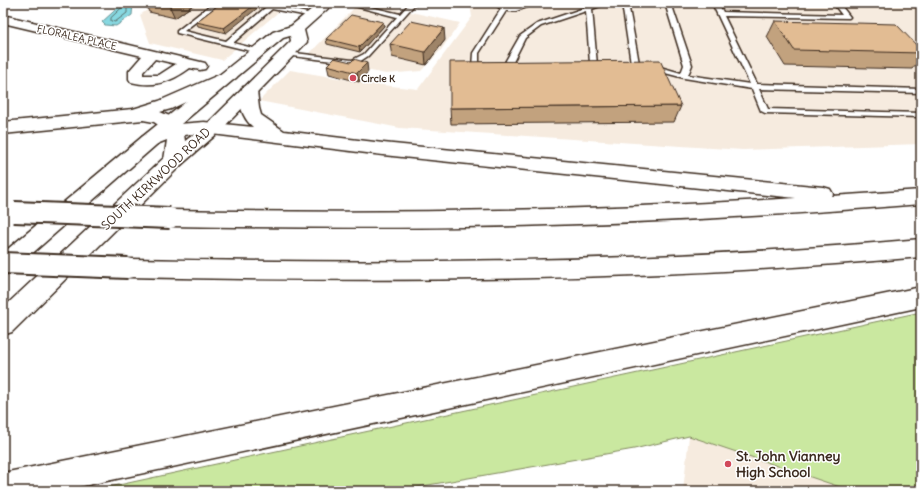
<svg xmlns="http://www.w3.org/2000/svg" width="924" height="494" font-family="Delius,sans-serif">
	<rect width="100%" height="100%" fill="#fff"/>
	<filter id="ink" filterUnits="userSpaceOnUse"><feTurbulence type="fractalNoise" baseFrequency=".025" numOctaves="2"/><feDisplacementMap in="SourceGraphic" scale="8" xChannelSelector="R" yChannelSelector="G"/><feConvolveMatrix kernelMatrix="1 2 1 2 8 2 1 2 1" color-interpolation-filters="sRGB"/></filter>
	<g filter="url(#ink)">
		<g fill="#f6ebdf">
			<path d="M157,3H289L222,60L150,43L140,15Z"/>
			<path d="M359,3H371L460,23L441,50L421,71L386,74L305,58Z"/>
			<path d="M470,3H921V144L743,150L400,128L259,101L290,70L373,84L418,89L472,17Z"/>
			<path d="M689,436L852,491H683Z"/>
		</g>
		<path fill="#cae8a0" stroke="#82895f" d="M921,312V429L919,431V442L921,444V491H852L689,436L634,449L394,491H91Z"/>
		<path fill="#87d8e1" stroke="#699293" d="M123,3H133L132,15L116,26L105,25L102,22Z"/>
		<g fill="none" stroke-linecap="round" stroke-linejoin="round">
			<path stroke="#59706c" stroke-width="1" d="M124,6L127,7V13L115,22L111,21V18Z"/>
			<defs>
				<g id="lane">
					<path d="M213,3H220L184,31L226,41L271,3H278L276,6L316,15L313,17L272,9L233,43L261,50V52L259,53L177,33V31Z"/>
					<path d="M343,3H354L400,14L410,3H416L368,56L356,64L285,55V53L287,52L352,60L364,54L397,17Z"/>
					<path d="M493,3C501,3 502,7 508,7C519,8 528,3 538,3L516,11H506L479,53V63H485L489,65L485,67H472L473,53L501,9Z"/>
					<path d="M599,3H608L592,9L597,65H591L590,63L586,11L541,26L525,38L511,66H505L504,64L520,36L537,24Z"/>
					<path d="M622,3H628L639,63L635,65L631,63Z"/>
					<path d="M665,3H671L692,65L688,75L750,84L712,3H718L723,12L842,15L833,3H839L850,17L849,18L724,16L757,84L921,89V93L759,89L768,109L921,113V117L765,113L761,111L752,89L684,78L650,69L649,67L653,65L681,73L684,65Z"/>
				</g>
				<path id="street" d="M3,15L205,63L207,66L205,69L200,70L190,68C171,82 154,88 131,82L129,79V71L142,56L3,23ZM155,59L176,64L159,75H143V72Z"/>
				<path id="primary" d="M319,3H334L304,30L307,42L304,45L219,132L181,165L12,332L3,335V308L167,155L207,124L291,41L290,36L283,38L156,145L11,272L3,275V253L142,137L273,32L291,26Z"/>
				<g id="highway">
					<path d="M230,70L236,72L238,75L236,78L171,109L160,112L172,117L179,124L204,122L253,127C243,119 235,99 243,87L249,86L255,87L257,91L259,108L261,115L284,131L383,143L823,187L830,189L833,194L832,196L921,190V204C797,214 672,222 548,225C422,229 296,228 170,226L163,224L159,218L163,212L170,210C379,214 588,211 796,198L383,155L204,133L184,135C186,144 186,156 181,165L174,166L167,165L164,160L167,140L149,147L142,145L140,141L142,137L163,128L154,122L143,120L3,134V122L133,109L159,101Z"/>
					<path d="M921,239V257C658,281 392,283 128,277L120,275L117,268L120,261L128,259C392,264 657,263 921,239Z"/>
					<path d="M921,287V307L60,491H3V473Z"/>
				</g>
			</defs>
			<use href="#lane" stroke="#3b2a1e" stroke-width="3"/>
			<use href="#street" stroke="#3b2a1e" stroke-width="3"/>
			<use href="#primary" stroke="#3b2a1e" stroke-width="3"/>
			<use href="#highway" stroke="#3b2a1e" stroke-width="3"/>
			<use href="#lane" fill="#fff" fill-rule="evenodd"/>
			<use href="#street" fill="#fff" fill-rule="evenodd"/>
			<use href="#primary" fill="#fff" fill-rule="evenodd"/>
			<use href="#highway" fill="#fff" fill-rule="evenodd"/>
			<defs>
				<g id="highway-bridge">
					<path d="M14,212L170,218"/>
					<path d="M3,263L128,268"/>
				</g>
			</defs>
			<use href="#highway-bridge" stroke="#3b2a1e" stroke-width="24" stroke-linecap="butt"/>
			<use href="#highway-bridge" stroke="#fff" stroke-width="20"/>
		</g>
		<g fill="#c2a27e" stroke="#3b2a1e">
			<path d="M145,3H196L175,18L149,12Z"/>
			<path d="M221,3L226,33L198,26L196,22Z"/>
			<path d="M775,21L921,50V58L912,69L785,66L767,37Z"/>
			<path d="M383,22L384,26L360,52L327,44L326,39Z"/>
			<path d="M445,40L426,65L392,57L390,44Z"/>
			<path d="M351,62L368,72L359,82L329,74L327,65Z"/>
			<path d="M681,106L674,122L451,124L450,108Z"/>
		</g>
		<g fill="#9e8467" stroke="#3b2a1e">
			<path d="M172,3H196L175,18L169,5Z"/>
			<path d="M257,3H264L226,33L224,28Z"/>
			<path d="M383,22L384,26L360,52L359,47Z"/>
			<path d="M444,28L445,40L426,65L425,52Z"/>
			<path d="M367,63L368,72L359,82L357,73Z"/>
		</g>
		<g fill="#e2bc93" stroke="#3b2a1e">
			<path d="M160,3H172L169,5Z"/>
			<path d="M221,3H257L224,28L196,22Z"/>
			<path d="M351,15L383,22L359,47L326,39Z"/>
			<path d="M411,21L444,28L425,52L390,44Z"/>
			<path d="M775,21L896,24L921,50V53L794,50Z"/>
			<path d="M334,58L351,62L354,59L367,63L357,73L327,65Z"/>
			<path d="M660,60L681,106L450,108V62Z"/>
		</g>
	</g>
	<g fill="#d1495b" stroke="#fff" stroke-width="1.5">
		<circle cx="353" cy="78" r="4"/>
		<circle cx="728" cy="464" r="4"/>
	</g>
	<g text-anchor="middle" stroke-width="3" stroke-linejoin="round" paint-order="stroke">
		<g font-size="10" fill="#3b2a1e" stroke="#fff">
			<text transform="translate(77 37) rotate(13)" y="4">FLORALEA PLACE</text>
		</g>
		<g font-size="10" font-weight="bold" fill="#3b2a1e" stroke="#fff" text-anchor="start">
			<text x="361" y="82">Circle K</text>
		</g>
		<g font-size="12" fill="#3b2a1e" stroke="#fff">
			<text transform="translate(156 179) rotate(-43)" y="4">SOUTH KIRKWOOD ROAD</text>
		</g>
		<g font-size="14" font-weight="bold" fill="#3b2a1e" stroke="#fff" text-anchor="start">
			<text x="736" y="461">St. John Vianney<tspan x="736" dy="16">High School</tspan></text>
		</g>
	</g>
	<rect width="924" height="494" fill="none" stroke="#fff" stroke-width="16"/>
	<rect x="8" y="8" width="908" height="478" fill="none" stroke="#3b2a1e" stroke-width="1.5" filter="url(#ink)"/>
</svg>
